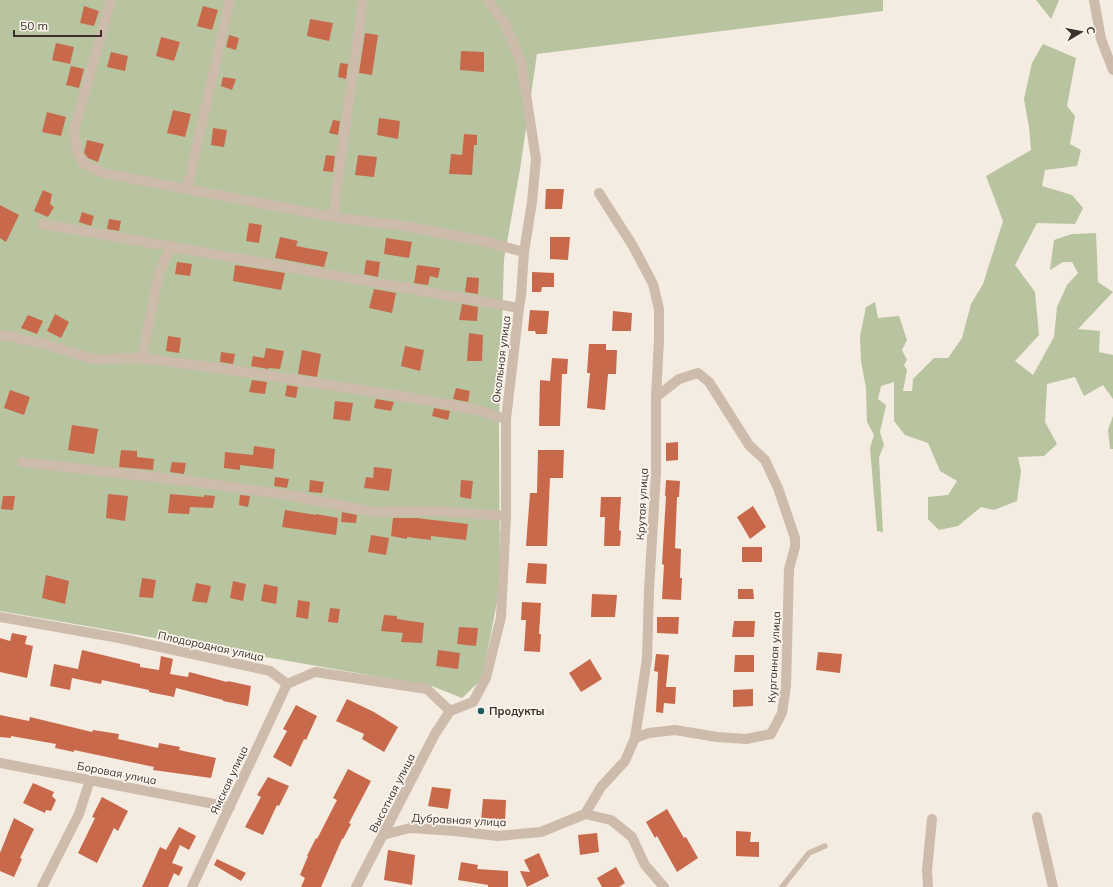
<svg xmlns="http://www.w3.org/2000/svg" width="1113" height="887" font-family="Mulish,sans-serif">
	<rect width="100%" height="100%" fill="#f4ebe1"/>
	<g fill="#b8c4a0">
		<path d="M0,0H883V11L537,54L520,169L504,259L499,425L500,587L482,679L462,698L432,686L0,611Z"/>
		<path d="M1036,0H1059L1051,19Z"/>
		<path d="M1043,44L1076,58L1067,106L1075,116L1070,144L1081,150L1077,166L1045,170L1042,186L1072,195L1083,208L1075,224L1037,223L1015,265L1035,292L1039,335L1015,361L1033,375L1054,337L1057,307L1067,285L1078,273L1072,262H1063L1050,270L1054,240L1072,234L1096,233L1098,282L1113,292L1078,329L1100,331L1099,352L1113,355V399L1103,385L1084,396L1075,377L1047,384L1045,422L1057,444L1044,456L1018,457L1021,471L1017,501L994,510L981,507L958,526L939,530L928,519V497L948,495L957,481L940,471L928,443L905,435L894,421V382L881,386L878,399L886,405L880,432L884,445L879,457L883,532L877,531L870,448L874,435L867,422L866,388L861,361L860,336L866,307L875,302L878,318L899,316L907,340L902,350L907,360L904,365L907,370L903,391H912L913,379L934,358H948L962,338L971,304L983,284L1003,221L986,176L1031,150L1029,127L1024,99L1032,63Z"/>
		<path d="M1113,416V449H1110L1108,430Z"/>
	</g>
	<g fill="#c8694b">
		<path d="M84,6L99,11L94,26L80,23Z"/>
		<path d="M203,6L218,10L212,30L197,26Z"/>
		<path d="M310,19L333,23L329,41L307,36Z"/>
		<path d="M365,33L378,35L372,75L359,73Z"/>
		<path d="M229,35L239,38L236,50L226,47Z"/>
		<path d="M161,37L180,42L174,61L156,56Z"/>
		<path d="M56,43L74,47L70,64L52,60Z"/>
		<path d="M461,51L484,52V72L460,70Z"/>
		<path d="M111,52L128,56L125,71L107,67Z"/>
		<path d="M340,63L348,64L346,79L338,77Z"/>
		<path d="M71,66L84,69L79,88L66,85Z"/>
		<path d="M223,77L236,79L232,90L221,86Z"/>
		<path d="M173,110L191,114L185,137L167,133Z"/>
		<path d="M47,112L66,117L61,136L42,132Z"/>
		<path d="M379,118L400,121L398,139L377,135Z"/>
		<path d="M333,120L340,121L338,135L329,133Z"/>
		<path d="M213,128L227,130L224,147L211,145Z"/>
		<path d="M464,134L477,135V145H474L472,175L449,174L451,154L462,155Z"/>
		<path d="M87,140L104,144L98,162L88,158L84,153Z"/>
		<path d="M326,155L335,156L333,172L323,171Z"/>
		<path d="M358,155L377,157L374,177L355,175Z"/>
		<path d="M546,189H564L562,209H545Z"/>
		<path d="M43,190L52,194L50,204L54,207L48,217L34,211Z"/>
		<path d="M0,205L19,215L6,242L0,238Z"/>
		<path d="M82,212L94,216L91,226L79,222Z"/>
		<path d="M109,219L121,221L119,231L107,229Z"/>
		<path d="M249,223L262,225L259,243L246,241Z"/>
		<path d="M280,237L298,241L296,246L328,252L324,267L275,258Z"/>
		<path d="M550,237H570L568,260L550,259Z"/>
		<path d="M386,238L412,242L409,258L384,254Z"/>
		<path d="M366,260L380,262L378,277L364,274Z"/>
		<path d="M177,262L192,264L190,276L175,274Z"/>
		<path d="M235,265L285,273L281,290L233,281Z"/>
		<path d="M417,265L440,268L438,278L430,276L428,285L414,283Z"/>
		<path d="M532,272L554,273V287H542L541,292H532Z"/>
		<path d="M467,277L479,278L478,294L465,292Z"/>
		<path d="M374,289L396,293L392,313L369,308Z"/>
		<path d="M462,304L478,307L477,321L459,320Z"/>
		<path d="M530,310L549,311L547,334H536L535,331H528Z"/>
		<path d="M613,311L632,313L631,331H612Z"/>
		<path d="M55,314L69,322L61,338L47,331Z"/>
		<path d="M28,315L43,321L37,334L21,328Z"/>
		<path d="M469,333L483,335L482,361H467Z"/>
		<path d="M168,336L181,338L179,353L166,351Z"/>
		<path d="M589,344H606V350H617L616,374H608L605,410L587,408L590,373H587Z"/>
		<path d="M405,346L424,350L420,371L401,366Z"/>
		<path d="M266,348L284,351L280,369L269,368L268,369L251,366L253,356L264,358Z"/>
		<path d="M302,350L321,354L317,377L298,374Z"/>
		<path d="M221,352L235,354L233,364L220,362Z"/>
		<path d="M552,358L568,359L567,374H562L560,426H539L540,380L550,381Z"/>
		<path d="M252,380L267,382L265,394L249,392Z"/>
		<path d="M287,385L298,387L296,398L285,396Z"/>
		<path d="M456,388L470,391L468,402L453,399Z"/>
		<path d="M10,390L30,397L24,415L4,408Z"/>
		<path d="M376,399L394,402L391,411L374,408Z"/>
		<path d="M335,401L353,403L350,421L333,419Z"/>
		<path d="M434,408L450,411L448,420L432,416Z"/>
		<path d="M72,425L98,429L94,454L68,450Z"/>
		<path d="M678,442V460L666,461V443Z"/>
		<path d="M254,446L275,449L273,469L240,465V470L224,468L225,452L253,455Z"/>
		<path d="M121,450L137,451V457L154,459L153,470L119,467Z"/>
		<path d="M538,450H564L563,478H550L547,546H526L530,493H537Z"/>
		<path d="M172,462L186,463L184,474L170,472Z"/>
		<path d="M374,467L392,469L389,491L364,488L366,477L373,478Z"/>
		<path d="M275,477L289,479L287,488L274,486Z"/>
		<path d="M310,480L324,482L322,493L309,492Z"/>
		<path d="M461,480L473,481L471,499L460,497Z"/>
		<path d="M666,480L680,481L679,497H677L675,548L681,549L680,578H682L681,600L662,599L664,565L662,564L666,496H665Z"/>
		<path d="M108,494L128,496L125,521L106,518Z"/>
		<path d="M170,494L204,497V495L215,496L213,508L190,507L189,514L168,513Z"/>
		<path d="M240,495L250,496L248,507L239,505Z"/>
		<path d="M3,496H15L13,510L1,509Z"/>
		<path d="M601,497H621L619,530L621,531L620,546H604L605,517H600Z"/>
		<path d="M753,506L766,527L750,539L737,517Z"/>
		<path d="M285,510L316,515V514L338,518L336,535L282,527Z"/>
		<path d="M342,512L357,515L356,523L341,522Z"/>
		<path d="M393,518H416L468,524L466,540L431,536V540L407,537V539L391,536Z"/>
		<path d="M371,535L389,538L386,555L368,552Z"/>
		<rect x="742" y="547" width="20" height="15"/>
		<path d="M528,563L547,564L546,584L526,583Z"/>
		<path d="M46,575L69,581L65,604L42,598Z"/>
		<path d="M142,578L156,580L153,598L139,597Z"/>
		<path d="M233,581L246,584L243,601L230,598Z"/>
		<path d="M196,583L211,586L207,603L192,601Z"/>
		<path d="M264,584L278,587L276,604L261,601Z"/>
		<path d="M738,589H753L754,599H738Z"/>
		<path d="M592,594L617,595L615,617H591Z"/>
		<path d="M298,600L310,602L308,619L296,617Z"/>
		<path d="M522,602L541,603L539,634H541L540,652L524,651L526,620H521Z"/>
		<path d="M330,608L340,609L338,623L328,622Z"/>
		<path d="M384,615L397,616V619L424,623L422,643L401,642L403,633L381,631Z"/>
		<path d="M657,617H679L678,634L657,633Z"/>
		<path d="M734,621H755L754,637H732Z"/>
		<path d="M459,627L478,628L476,646L457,644Z"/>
		<path d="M12,633L27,636L25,644L33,646L27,678L0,672V638L10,641Z"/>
		<path d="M82,650L140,664V667L159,670L161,656L173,659L170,674L188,677L189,672L227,682L228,681L251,686L248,706L223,701V700L176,688L174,697L149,692V690L102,680L101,684L72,678L70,690L50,686L54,664L78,669Z"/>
		<path d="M438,650L460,653L458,669L436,666Z"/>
		<path d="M818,652L842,654L840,673L816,670Z"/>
		<path d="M656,654L669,655L666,687H676L675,704L664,703L663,713L656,712L658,672L654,671Z"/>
		<path d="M735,655H754V672H734Z"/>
		<path d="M590,659L602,679L581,692L569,673Z"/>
		<path d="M753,689V706L733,707V690Z"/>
		<path d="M347,699L374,712L398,727L384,752L362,739L364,734L336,721Z"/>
		<path d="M296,705L317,716L306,740L304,739L291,767L273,757L287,731L283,729Z"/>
		<path d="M0,715L29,721L30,717L92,732L93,730L119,734L118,739L158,748L159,743L180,747L179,750L216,758L211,778L153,770L154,767L74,750V752L55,748L56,744L11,736V738L0,737Z"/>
		<path d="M348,769L371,781L349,823L351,824L343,839H342L321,887H301L305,878L300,875L308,856H307L316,838L317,839L337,800L333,798Z"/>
		<path d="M268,777L289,786L279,806L277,805L263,835L245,827L261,797L257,795Z"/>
		<path d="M33,783L54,792L52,796L56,800L51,811L46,810L45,813L23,803Z"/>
		<path d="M432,787L451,789L448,809L428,806Z"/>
		<path d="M102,797L128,811L118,831L114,828L97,863L78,853L95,818L92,817Z"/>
		<path d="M483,799L506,800L505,822L481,820Z"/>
		<path d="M667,809L684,838L686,837L698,858L677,872L657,836L655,838L646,822Z"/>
		<path d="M14,818L34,829L20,858L22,859L14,877L0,871V853Z"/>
		<path d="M179,827L196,836L189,850L180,845L172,863L183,867L179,876L174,873L168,887H142L160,847L166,850Z"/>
		<path d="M736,831L751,832L750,842H759V857L736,856Z"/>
		<path d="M597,833L599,852L580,855L578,835Z"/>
		<path d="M388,850L415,855L412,885L384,880Z"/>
		<path d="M539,853L549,876L527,887L520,871L530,872L524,860Z"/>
		<path d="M217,859L246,873L241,881L214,865Z"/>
		<path d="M461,862L478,865L477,869L508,871V887H488V885L458,880Z"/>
		<path d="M616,867L625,883L619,887H602L597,878Z"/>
	</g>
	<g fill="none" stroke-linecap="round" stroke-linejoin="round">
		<path stroke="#cdbbac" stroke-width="5.5" d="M782,887L809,853L825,846"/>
		<g stroke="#cdbbac" stroke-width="10">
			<path d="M111,0L74,130L78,155L83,163L103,173L333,217L405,226L483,241L524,252"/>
			<path d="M1094,0L1101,39L1113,70"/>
			<path d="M187,189L230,0"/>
			<path d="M333,217L363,0"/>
			<path d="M43,224L519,308"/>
			<path d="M0,335L42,343L93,359L142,358L245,372L420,399L477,410L506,419"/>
			<path d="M142,358L159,273L171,246"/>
			<path d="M22,462L197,482L288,495L374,512L437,511L506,516"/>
			<path d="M0,617L119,638L270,671L287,684L315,672L427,689L450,711"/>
			<path d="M450,711L473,702L486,678L501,617L506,516V419L519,308L521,296L524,252L532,202L536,159L521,62L506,26L488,0"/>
			<path d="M635,738L649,733L675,730L717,737L746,739L771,734L782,713L786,686L789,569L795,547V538L778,488L765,460L749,445L709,382L698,373L679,379L656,397"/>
			<path d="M0,763L230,807"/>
			<path d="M585,814L601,787L625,761L635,738L647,659L649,590L656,473V397L659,340V309L653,284L633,246L599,193"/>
			<path d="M1037,817L1053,887"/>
			<path d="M383,835L410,828L455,831L498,836L541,832L585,814L611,820L632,837L645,865L664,887"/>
			<path d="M42,887L79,814L90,780"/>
			<path d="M192,887L287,684"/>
			<path d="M356,887L435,734L450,711"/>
			<path d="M928,887L927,870L932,819"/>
		</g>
	</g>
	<circle fill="#1f5a5e" stroke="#fbf5ee" stroke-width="1.5" cx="481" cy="711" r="4"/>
	<g text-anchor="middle" stroke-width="3.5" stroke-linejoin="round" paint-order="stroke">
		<g font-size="11" fill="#3b302b" stroke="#fbf5ee">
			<text transform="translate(501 359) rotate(-83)" y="4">Окольная улица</text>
			<text transform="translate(642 504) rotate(-87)" y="4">Крутая улица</text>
			<text transform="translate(211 646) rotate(12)" y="4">Плодородная улица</text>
			<text transform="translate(774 657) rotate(-87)" y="4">Курганная улица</text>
			<text transform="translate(117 773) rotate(11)" y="4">Боровая улица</text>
			<text transform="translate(229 780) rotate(-65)" y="4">Ямская улица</text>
			<text transform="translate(392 793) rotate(-63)" y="4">Высотная улица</text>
			<text transform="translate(459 820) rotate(3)" y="4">Дубравная улица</text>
		</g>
		<g font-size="11" font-weight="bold" fill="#3b302b" stroke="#fbf5ee" text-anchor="start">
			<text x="489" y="715">Продукты</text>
		</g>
	</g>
	<g transform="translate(1081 32) rotate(80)" stroke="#fbf5ee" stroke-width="3" paint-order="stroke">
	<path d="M0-3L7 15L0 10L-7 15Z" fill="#3b302b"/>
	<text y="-6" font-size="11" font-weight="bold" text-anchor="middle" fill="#3b302b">С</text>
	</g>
	<path d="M14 30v6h87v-6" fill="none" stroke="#3b302b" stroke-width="2"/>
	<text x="20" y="30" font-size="12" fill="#3b302b" stroke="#fbf5ee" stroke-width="3" paint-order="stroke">50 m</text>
</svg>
